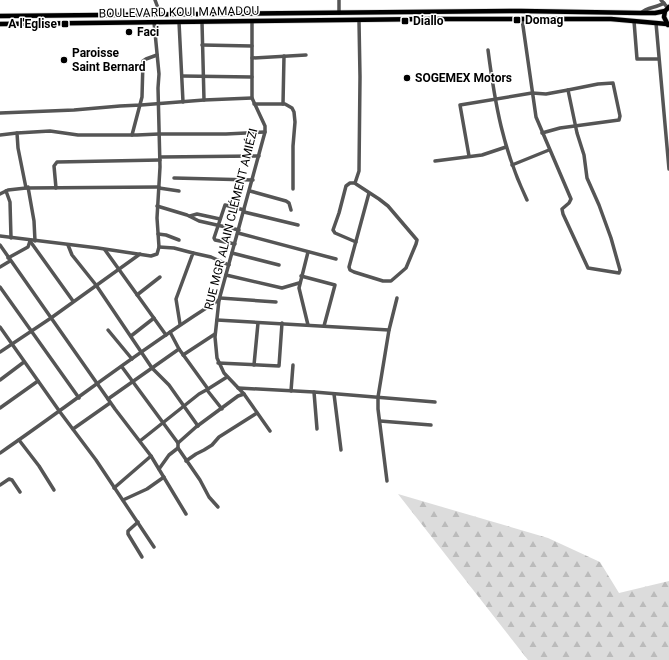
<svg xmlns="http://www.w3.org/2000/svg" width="669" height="660" font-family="Roboto,sans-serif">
	<defs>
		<pattern id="forest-firs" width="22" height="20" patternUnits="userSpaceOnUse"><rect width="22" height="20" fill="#dcdcdc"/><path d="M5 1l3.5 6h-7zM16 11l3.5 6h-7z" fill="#bbb"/></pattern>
	</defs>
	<rect width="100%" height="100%" fill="#fff"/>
	<path fill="url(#forest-firs)" d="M398,494L548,538L600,562L619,593L669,581V660H528Z"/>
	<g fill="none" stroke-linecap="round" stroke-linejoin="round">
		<defs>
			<g id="major">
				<path d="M0,16L521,11L641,13H655L665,11"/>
				<path d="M0,24L429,19H611L667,24"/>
				<path d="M668,25L664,17L665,11L669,7"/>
			</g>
		</defs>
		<use href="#major" stroke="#dbdbdb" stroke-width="6"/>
		<g stroke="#555" stroke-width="3.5">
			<path d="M155,0L158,8V15"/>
			<path d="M339,0V13"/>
			<path d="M661,0L668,8"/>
			<path d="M641,13C647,7 656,8 664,3"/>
			<path d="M522,19L536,117L571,199L569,203L562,209L563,214L588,268L619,273L620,270L611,238L599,205L587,178L584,155L577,133L568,90"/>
			<path d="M252,21V98L265,126V132L219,300L215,337L217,358L224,373L244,394L270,431"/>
			<path d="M359,21L360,77L359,171L355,183L356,184L379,199L388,206L417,240L416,244L406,268L391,281H383L354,272L350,270L349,267L369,193"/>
			<path d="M634,21L637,59H658"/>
			<path d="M179,22L183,102"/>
			<path d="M202,22L204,100"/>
			<path d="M656,23L669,169"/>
			<path d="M202,45L252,46"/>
			<path d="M488,50C495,104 503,150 527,200"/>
			<path d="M252,58L306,55"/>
			<path d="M182,76L252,77"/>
			<path d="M254,104H285L292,108L294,112L295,122L293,146V189"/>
			<path d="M283,104L284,56"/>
			<path d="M0,113L74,110L120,106L141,105L204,100L252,98"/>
			<path d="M0,135L17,133"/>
			<path d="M132,135L142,97L143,61L146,59L157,55"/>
			<path d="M469,156L460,105L532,93L546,94L568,90L598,84L613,83L620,116L619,120L560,128L542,133"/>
			<path d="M160,157L259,156"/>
			<path d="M435,161L482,155L506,147"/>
			<path d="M512,165L549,150"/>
			<path d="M174,178L253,180"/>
			<path d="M355,183H350L346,186L339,213L333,230L335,233L356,242"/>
			<path d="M28,187L34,221L35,241"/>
			<path d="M159,187L26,188L18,148L17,133L50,131L78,135H137L159,134H226L265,132"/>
			<path d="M56,188L54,166L57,162L160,160"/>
			<path d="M159,188L179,191"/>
			<path d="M6,191L10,202L11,238"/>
			<path d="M250,191L286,201L289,203L291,210"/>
			<path d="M0,194L8,190L26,188"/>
			<path d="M157,206L187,215L199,221L239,230"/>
			<path d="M244,212L298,225"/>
			<path d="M190,216L197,214L220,219"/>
			<path d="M238,233L336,259"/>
			<path d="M158,234L166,235L179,240"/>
			<path d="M0,236L98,248L151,256L157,254L159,247L157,218L160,167L158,88L159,74L154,22"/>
			<path d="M30,241L73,301"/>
			<path d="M235,244L215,240L214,238L225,205L244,210"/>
			<path d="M0,245L115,409L151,456L186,514"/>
			<path d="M68,245L72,255L96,285L152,368L169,385L198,426"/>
			<path d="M159,247L174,248L193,253L176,299L180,324"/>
			<path d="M105,250L166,335"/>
			<path d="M308,252L299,288L308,325"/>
			<path d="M193,253L211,257L229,265"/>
			<path d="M232,253L279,265"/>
			<path d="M8,258L28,247L30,241"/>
			<path d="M0,267L10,261"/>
			<path d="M226,275L282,288L299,283"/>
			<path d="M301,276L335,285L324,326"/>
			<path d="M0,287L79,398"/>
			<path d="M137,295L160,277"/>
			<path d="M220,298L276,302"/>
			<path d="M217,320L389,330"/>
			<path d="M0,327L60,412L96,460L154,547"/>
			<path d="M108,330L132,359"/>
			<path d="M170,332L179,349L208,389L227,377"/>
			<path d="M131,336L154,318"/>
			<path d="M0,352L51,318L140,254"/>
			<path d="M183,355L215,334"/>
			<path d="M218,363L279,366L282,323"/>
			<path d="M254,365L258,323"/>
			<path d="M122,367L178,443"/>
			<path d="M0,380L24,362"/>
			<path d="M238,388L314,392L435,402"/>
			<path d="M207,390L222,409"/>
			<path d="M291,391L293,365"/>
			<path d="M314,392L317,429"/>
			<path d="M334,394L341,450"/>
			<path d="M108,399L179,349"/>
			<path d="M0,408L38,381"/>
			<path d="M380,421L431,425"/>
			<path d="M73,429L110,403"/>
			<path d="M19,440L39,466L54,490"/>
			<path d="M140,441L199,394L208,389"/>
			<path d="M0,453C73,403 143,347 219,300"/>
			<path d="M186,461L196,454L204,450L212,445L219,437L257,413"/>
			<path d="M159,469L169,455L178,448"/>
			<path d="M387,481L378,409V397L389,330L397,298"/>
			<path d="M0,485L9,479L12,480L20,492"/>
			<path d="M114,488L151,456"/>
			<path d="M123,500L147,489L164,477"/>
			<path d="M218,507L209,497L200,480L178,448V443L196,427L238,396L244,394"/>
			<path d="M138,522L128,531V534L142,557"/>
		</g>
		<use href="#major" stroke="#000" stroke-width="4.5"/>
	</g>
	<g fill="#000" stroke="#fff" stroke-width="1.5">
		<rect x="513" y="16" width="8" height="8" rx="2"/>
		<rect x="401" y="17" width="8" height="8" rx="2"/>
		<rect x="61" y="20" width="8" height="8" rx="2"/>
		<circle cx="129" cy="32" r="4"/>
		<circle cx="64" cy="60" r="4"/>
		<circle cx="407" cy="78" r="4"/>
	</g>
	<g text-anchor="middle" stroke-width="3" stroke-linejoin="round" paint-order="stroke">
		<g font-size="12" fill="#000" stroke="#fff">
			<text transform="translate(179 12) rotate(-1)" y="4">BOULEVARD KOUI MAMADOU</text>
			<text transform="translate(231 219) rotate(-76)" y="4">RUE MGR ALAIN CLÉMENT AMIÉZI</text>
		</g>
		<g font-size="12" font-weight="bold" fill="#000" stroke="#fff" text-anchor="start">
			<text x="525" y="24">Domag</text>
			<text x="413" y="25">Diallo</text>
			<text x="57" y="28" text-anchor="end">A l'Eglise</text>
			<text x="137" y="36">Faci</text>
			<text x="72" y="57">Paroisse<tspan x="72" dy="14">Saint Bernard</tspan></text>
			<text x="415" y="82">SOGEMEX Motors</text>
		</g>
	</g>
</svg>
